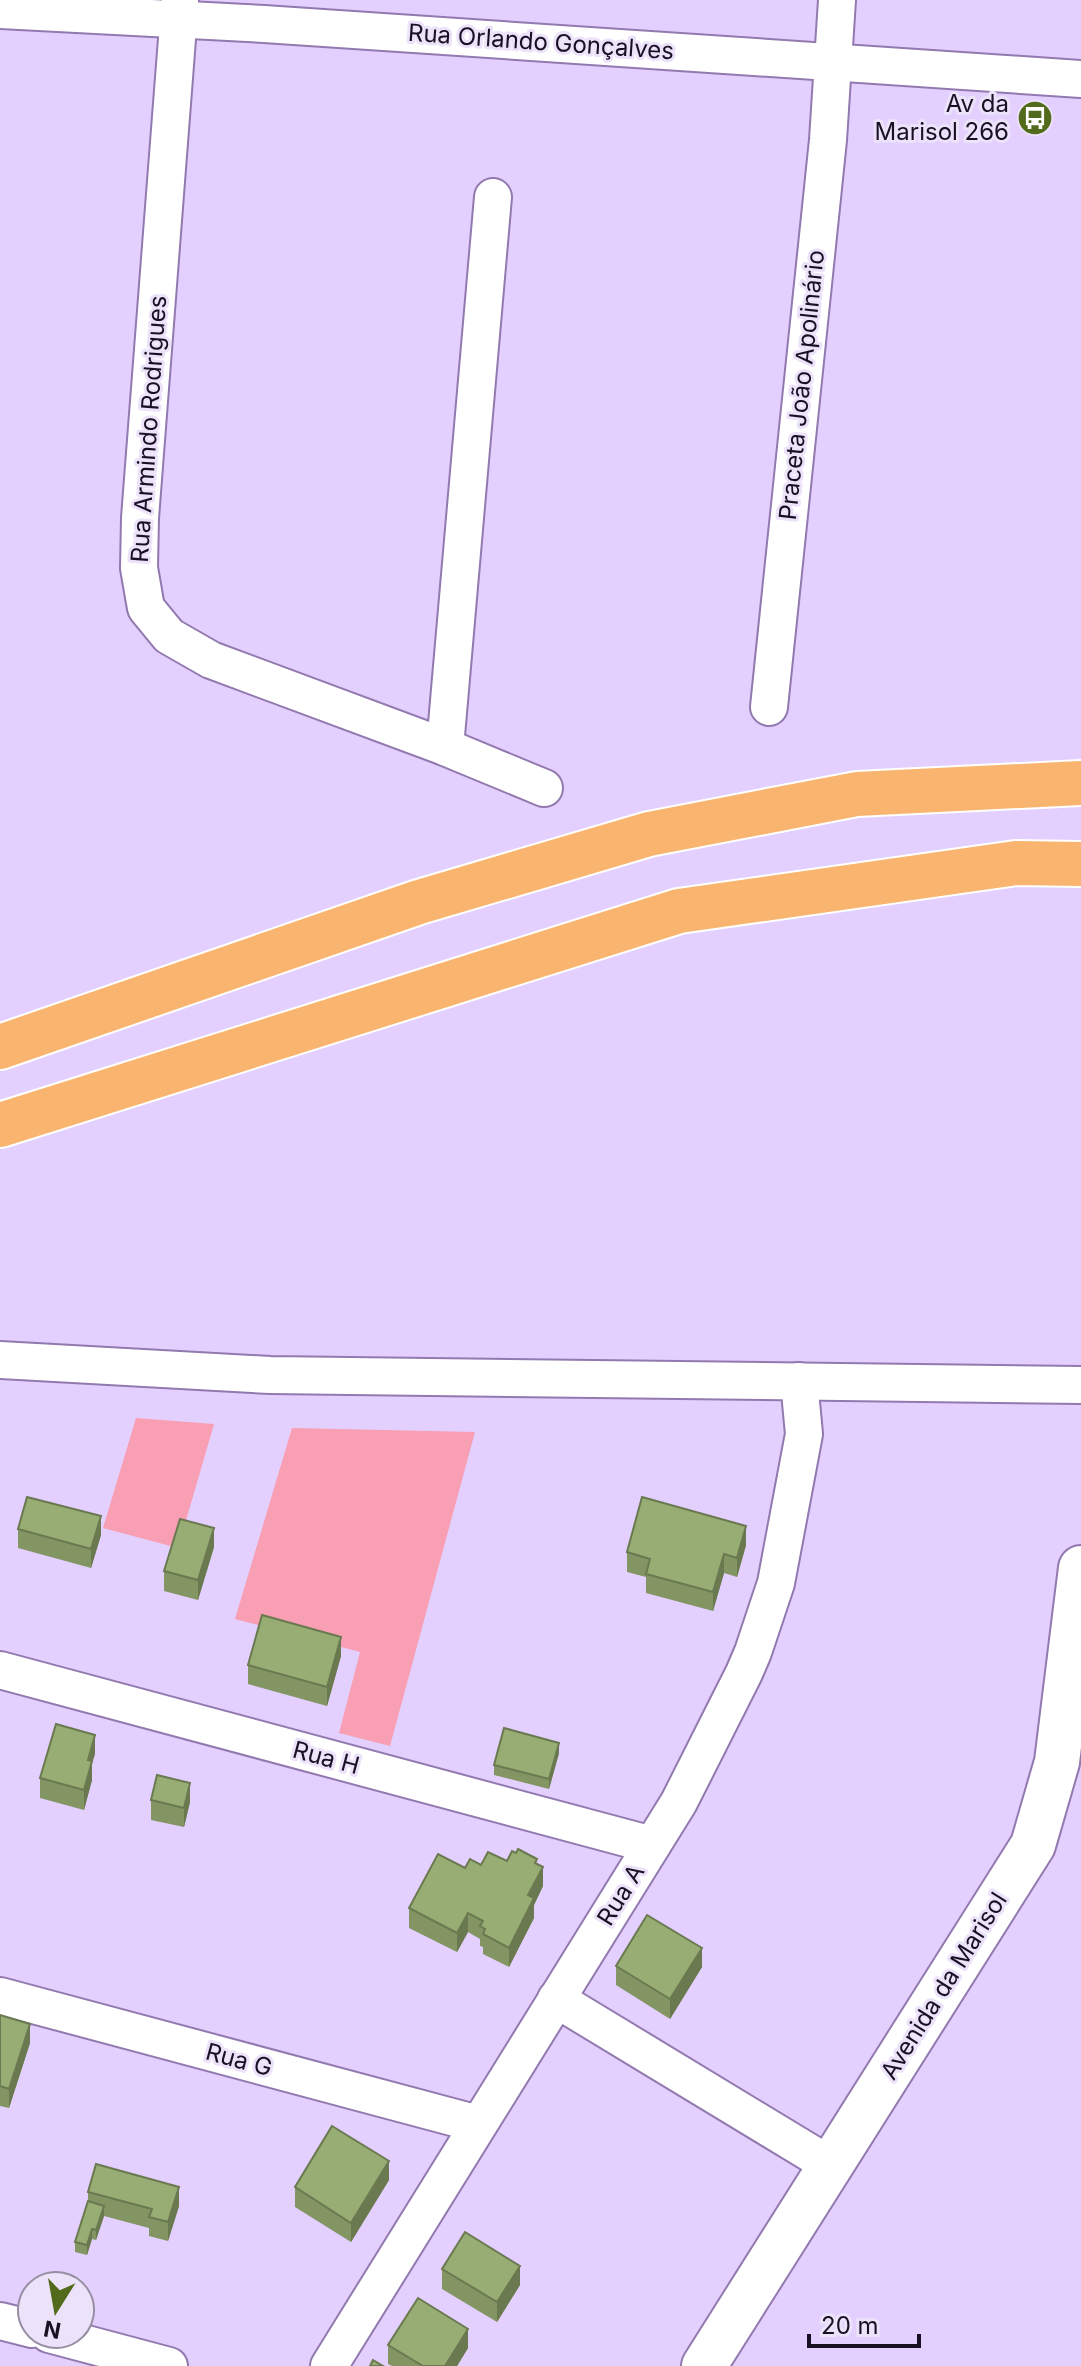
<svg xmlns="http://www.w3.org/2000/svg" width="1081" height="2366" font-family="Inter,sans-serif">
	<rect width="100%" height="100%" fill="#e4d0fe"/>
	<g fill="#f89fb3">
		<path d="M136,1418L214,1424L178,1548L103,1528Z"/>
		<path d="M292,1428L475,1432L390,1746L339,1733L360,1652L235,1619Z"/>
	</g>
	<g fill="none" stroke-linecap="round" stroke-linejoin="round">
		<defs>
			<g id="minor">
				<path d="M180,0L140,518L139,568L146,608L169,636L211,660L445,747L544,788"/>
				<path d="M0,10L264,24L1081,79"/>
				<path d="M769,707L828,140L837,0"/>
				<path d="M445,747L493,197"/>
				<path d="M0,1360L270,1375L1081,1385"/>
				<path d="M0,1670L652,1845"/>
				<path d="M0,1996L478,2124"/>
				<path d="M556,1999L830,2165"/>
				<path d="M0,2321L32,2329"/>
				<path d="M49,2334L169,2366"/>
				<path d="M329,2366L679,1802L744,1673L753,1652L776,1583L804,1434L799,1381"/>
			</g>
			<path id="tertiary" d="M704,2366L1033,1845L1057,1762L1081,1568"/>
			<g id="motorway">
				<path d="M0,1047L419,902L649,834L857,794L1081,783"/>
				<path d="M0,1125L679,911L1016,863L1081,864"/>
			</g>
		</defs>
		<use href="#minor" stroke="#9279af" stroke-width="40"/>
		<use href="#tertiary" stroke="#9279af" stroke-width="48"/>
		<use href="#motorway" stroke="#fff" stroke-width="48"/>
		<use href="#minor" stroke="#fff" stroke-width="36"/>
		<use href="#tertiary" stroke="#fff" stroke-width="44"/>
		<use href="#motorway" stroke="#f9b56f" stroke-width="44"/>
	</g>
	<g fill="#829563">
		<path d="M18,1529L101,1535L91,1568L18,1548Z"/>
		<path d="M746,1545L737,1577L724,1573L713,1611L646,1593V1577L627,1572V1552Z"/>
		<path d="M214,1547L198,1600L164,1591V1571Z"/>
		<path d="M341,1656L327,1706L248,1684V1665Z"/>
		<path d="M559,1753L549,1789L494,1775V1765Z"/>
		<path d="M95,1754L92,1763V1780L84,1810L40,1798V1778Z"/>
		<path d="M151,1800L190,1802L184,1827L151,1820Z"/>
		<path d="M507,1861L537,1863L543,1886L534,1905V1918L509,1967L483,1954V1947L480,1946V1939L468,1932L457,1952L409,1928V1908L465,1868Z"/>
		<path d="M616,1966L702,1967L670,2019L616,1985Z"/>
		<path d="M0,2015L30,2043L9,2108L0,2106Z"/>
		<path d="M389,2180L351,2242L295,2207V2187Z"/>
		<path d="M88,2192L179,2206L168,2241L149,2236V2228L104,2216L96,2240L92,2239L87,2255L75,2252V2242L88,2201Z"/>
		<path d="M442,2269L520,2285L497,2322L442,2289Z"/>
		<path d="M388,2345L468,2348L457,2366H392L388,2364Z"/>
	</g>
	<g fill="#6a7950">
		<path d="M101,1516V1535L91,1568V1549Z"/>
		<path d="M746,1526V1545L737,1577V1558Z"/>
		<path d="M214,1528V1547L198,1600V1580Z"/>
		<path d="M724,1554V1573L713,1611V1592Z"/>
		<path d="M341,1637V1656L327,1706V1687Z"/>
		<path d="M95,1735V1754L92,1763V1780L84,1810V1790L88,1760Z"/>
		<path d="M559,1743V1753L549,1789V1779Z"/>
		<path d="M190,1783V1802L184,1827V1808Z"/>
		<path d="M543,1867V1886L534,1905V1918L509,1967V1948L528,1895Z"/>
		<path d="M468,1913V1932L457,1952V1933Z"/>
		<path d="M702,1948V1967L670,2019V1999Z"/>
		<path d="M30,2024V2043L9,2108V2089Z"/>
		<path d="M389,2161V2180L351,2242V2223Z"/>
		<path d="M179,2187V2206L168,2241V2222Z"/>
		<path d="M104,2206V2216L96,2240V2230Z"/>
		<path d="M92,2229V2239L87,2255V2245Z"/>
		<path d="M520,2266V2285L497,2322V2302Z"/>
		<path d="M468,2329V2348L457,2366H445Z"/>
	</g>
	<g fill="#97ad73" stroke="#6a7950" stroke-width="2">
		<path d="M27,1497L101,1516L91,1549L18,1529Z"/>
		<path d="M642,1497L746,1526L737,1558L724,1554L713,1592L646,1574L650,1559L627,1552Z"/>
		<path d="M180,1519L214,1528L198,1580L164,1571Z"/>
		<path d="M262,1615L341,1637L327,1687L248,1665Z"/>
		<path d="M56,1724L95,1735L88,1760L92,1761L84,1790L40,1778Z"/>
		<path d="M504,1728L559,1743L549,1779L494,1765Z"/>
		<path d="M157,1775L190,1783L184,1808L151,1800Z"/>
		<path d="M518,1849L537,1859L535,1863L543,1867L528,1895L534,1898L509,1948L483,1934L485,1929L480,1926L483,1921L468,1913L457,1933L409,1908L438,1854L465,1868L470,1859L481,1865L488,1852L507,1861L512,1851L516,1853Z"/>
		<path d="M647,1915L702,1948L670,1999L616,1966Z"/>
		<path d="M0,2015L30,2024L9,2089L0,2086Z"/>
		<path d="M332,2126L389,2161L351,2223L295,2187Z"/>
		<path d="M96,2164L179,2187L168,2222L149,2217L152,2209L88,2192Z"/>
		<path d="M88,2201L104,2206L96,2230L92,2229L87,2245L75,2242Z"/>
		<path d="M465,2232L520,2266L497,2302L442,2269Z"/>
		<path d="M418,2298L468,2329L445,2366H423L388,2345Z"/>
		<path d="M373,2360L383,2366H370Z"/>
	</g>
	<defs>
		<symbol id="bus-disc" viewBox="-11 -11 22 22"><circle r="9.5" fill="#526a1b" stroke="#ece2fa"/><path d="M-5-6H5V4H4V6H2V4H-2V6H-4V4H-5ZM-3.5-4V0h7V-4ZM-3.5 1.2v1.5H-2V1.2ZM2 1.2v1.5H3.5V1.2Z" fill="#fff"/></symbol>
	</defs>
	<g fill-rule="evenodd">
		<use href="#bus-disc" x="1015" y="98" width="40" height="40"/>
	</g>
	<g text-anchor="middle" stroke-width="6" stroke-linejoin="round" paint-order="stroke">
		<g font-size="24" fill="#191024" stroke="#ece2fa">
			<text transform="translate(541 42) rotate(4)" y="8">Rua Orlando Gonçalves</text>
			<text transform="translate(802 385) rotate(-84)" y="8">Praceta João Apolinário</text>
			<text transform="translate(149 429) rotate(-86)" y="8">Rua Armindo Rodrigues</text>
			<text transform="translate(326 1758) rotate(15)" y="8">Rua H</text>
			<text transform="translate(621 1895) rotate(-58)" y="8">Rua A</text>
			<text transform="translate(944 1986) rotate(-58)" y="8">Avenida da Marisol</text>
			<text transform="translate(239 2060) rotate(15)" y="8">Rua G</text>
		</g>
		<g font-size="24" fill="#191024" stroke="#ece2fa" text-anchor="end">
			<text x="1009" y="112">Av da<tspan x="1009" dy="28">Marisol 266</tspan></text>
		</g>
	</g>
	<g transform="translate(56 2310) rotate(191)"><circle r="38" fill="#ece2fa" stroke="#988ea4" stroke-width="2"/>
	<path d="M0-6L14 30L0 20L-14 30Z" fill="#526a1b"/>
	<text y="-12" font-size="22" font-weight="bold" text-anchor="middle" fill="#191024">N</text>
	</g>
	<path d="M809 2334v12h110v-12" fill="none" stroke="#191024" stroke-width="4"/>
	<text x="821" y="2334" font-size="24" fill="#191024" stroke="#ece2fa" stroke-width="6" paint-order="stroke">20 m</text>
</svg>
